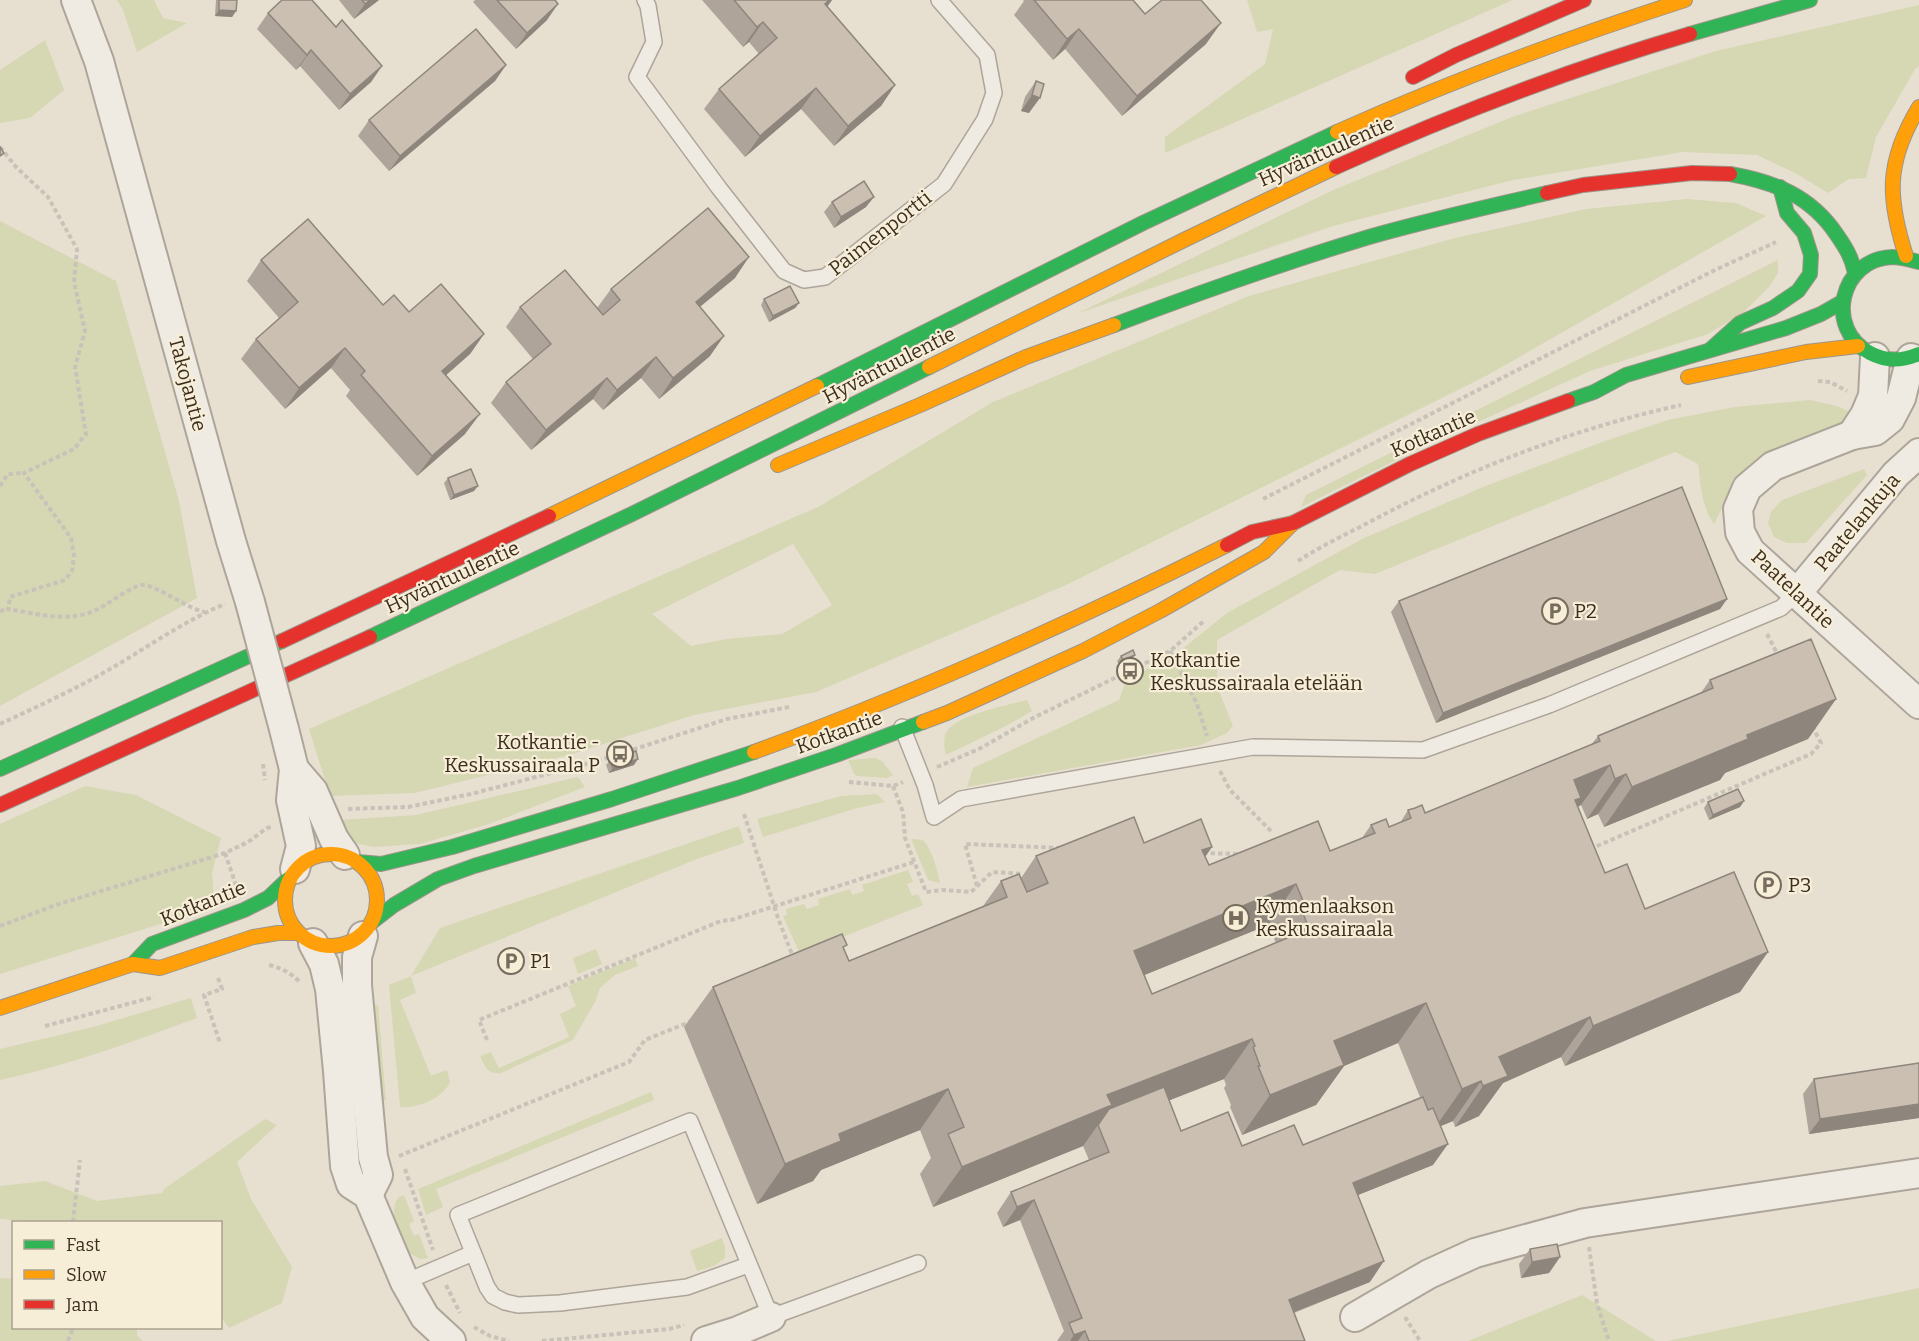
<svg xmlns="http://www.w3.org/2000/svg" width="1919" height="1341" font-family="Bitter,serif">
	<rect width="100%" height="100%" fill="#e7e0d1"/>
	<g fill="#d6d7b3" fill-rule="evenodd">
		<path d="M117,0H154L163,18L187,23L137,52L123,10Z"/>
		<path d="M1247,0H1513L1165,153V137L1265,64L1273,29L1257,32Z"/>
		<path d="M1919,5V66L1915,69L1876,137L1866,178L1849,179L1828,193L1795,173L1757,155L1683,152L1513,180L1333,226L1076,314L1331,191L1512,117L1716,51Z"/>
		<path d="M45,40L64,90L30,118L0,123V70Z"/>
		<path d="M1687,199L1736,203L1766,216L1486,376L1066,585L816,692L694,715L569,755L415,793L330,796L309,729L820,506L993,402L1249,296L1455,238L1586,209ZM793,544L832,605L782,634L726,639L691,646L652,614Z"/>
		<path d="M0,221L116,281L179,501L197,598L0,706Z"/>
		<path d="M1778,260V273L1769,287L1743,313L1708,334L1590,371L1423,447L1301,507L1306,495Z"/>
		<path d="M1810,400L1837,406L1856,415L1848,430L1732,489L1714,524C1701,506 1701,485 1698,464L1675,452L1375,574L1340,570L1217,640V686L1233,726L1227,733L1201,745L967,787L973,768L1119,700L1126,681L1181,650L1227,613L1364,538L1488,485L1605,441L1668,420L1734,407Z"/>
		<path d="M1864,469L1867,475L1806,543H1787L1774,537L1768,523L1771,512L1782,500Z"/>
		<path d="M1027,700L1032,711L1004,727L946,755C944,748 943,737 947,731C957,715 1008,705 1027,700Z"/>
		<path d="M875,758L882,761L893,775L887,778L858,776L854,774L848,760Z"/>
		<path d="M578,777L585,787L489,824L420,844L374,847L350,842L339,820L416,815Z"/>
		<path d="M85,786L136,795L221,838L212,873L215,907L0,974V824Z"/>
		<path d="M877,794L885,802L857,808L763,837L757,819L841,796Z"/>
		<path d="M739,826L744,843L697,859L411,976L416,993L400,1000L431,1076L447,1070L450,1082C443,1098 417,1109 400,1107L389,985L411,976L440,928Z"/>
		<path d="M911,839C915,839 919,839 922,840C931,845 938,873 940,883L928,880Z"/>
		<path d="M908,870L913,882L907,884L912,896L918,894L923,905L800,954L783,916L787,915L786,909L804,904L807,909L819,905L818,899L850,889L852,895L864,891L862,885Z"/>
		<path d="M596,949L602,964L578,974L573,958Z"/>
		<path d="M635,958L638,966L615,975L600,988L595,1002L573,1040L501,1073C488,1075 485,1067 480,1056L491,1052L499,1068L569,1037L560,1014L576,1006L568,986Z"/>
		<path d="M191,998L197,1018C132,1042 67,1066 0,1080V1049L93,1027Z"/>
		<path d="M378,1005L386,1101L382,1099L369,1006Z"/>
		<path d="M651,1092L654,1100L436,1189L443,1207L426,1215L418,1189Z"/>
		<path d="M265,1119L277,1125L237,1162L251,1199L292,1267L282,1303L229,1328L221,1317L220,1222H41L0,1219V1186L45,1181L97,1201L162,1193L164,1189Z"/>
		<path d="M404,1195L414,1221L409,1224L414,1236L419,1234L428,1258L420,1259L408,1252L393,1218L395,1203L399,1197Z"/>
		<path d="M722,1238L725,1247V1258L714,1266L697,1271L690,1251Z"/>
		<path d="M0,1278L13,1279L14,1328H137V1336L143,1341H0Z"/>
		<path d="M1919,1288V1341H1668Z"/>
		<path d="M1582,1295L1656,1341H1468Z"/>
	</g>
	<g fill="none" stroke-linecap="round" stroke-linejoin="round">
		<defs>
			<g id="lane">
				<path d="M645,0L648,6L654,42L637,77L719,188L784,271L804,280L825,277L944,184L985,119L994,93L987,55L939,0"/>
				<path d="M902,727L925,785L934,817L961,799L1253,747L1423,750L1549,705L1781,608L1797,593"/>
				<path d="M748,1265L687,1287L560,1303L518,1305L505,1302L493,1296L487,1287L458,1215L690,1121L771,1317L918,1263"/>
				<path d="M405,1282L473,1253"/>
			</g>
			<g id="street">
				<path d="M76,0L99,61L231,541L250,602"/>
				<path d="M1911,358L1901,398L1890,419L1875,431L1852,435L1773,466L1747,488L1738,509L1740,532L1750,551L1919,704"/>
				<path d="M1852,435L1865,415L1873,396L1875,357"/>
				<path d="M1797,593L1896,474L1919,453"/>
				<path d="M284,729L294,769L291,800L301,846L295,869"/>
				<path d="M294,769L313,791L334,839L345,855"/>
				<path d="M363,936L357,957V985L373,1157L378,1175L368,1195"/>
				<path d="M313,943L324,964L330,989L338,1071L345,1166L351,1184L368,1195L405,1282L425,1317L451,1341"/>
				<path d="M1355,1317L1429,1274L1475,1253L1585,1223L1919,1173"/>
				<path d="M706,1341L738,1331L771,1317"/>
			</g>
			<g id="fast">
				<path d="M1690,34L1810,0"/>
				<path d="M1730,174C1775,182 1811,196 1837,235C1846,248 1852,258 1855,273"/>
				<path d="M1919,262C1911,260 1900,257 1892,257C1840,259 1824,329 1870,353C1887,362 1902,361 1919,354"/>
				<path d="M1114,325C1198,293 1283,263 1369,237C1428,220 1488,207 1547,193"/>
				<path d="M1711,349L1740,323L1773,308L1798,291L1810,274L1811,255L1804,233L1787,213L1780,187"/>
				<path d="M817,386L1143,223L1337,132"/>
				<path d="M1568,401L1594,392L1626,375L1786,328L1821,314L1842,302"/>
				<path d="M370,637L632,514L929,367"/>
				<path d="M0,769L282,641"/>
				<path d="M358,862L381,864L452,847L612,799L754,752"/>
				<path d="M372,922L394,905L438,879L474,866L738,788L836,755L923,722"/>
				<path d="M133,964L152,944L244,910L268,898L288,879"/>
			</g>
			<g id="slow">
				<path d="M1337,132C1451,81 1567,38 1685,0"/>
				<path d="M1906,256C1887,197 1886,162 1919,107"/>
				<path d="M929,367L1186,239L1336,167"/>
				<path d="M1688,377L1806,352L1858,346"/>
				<path d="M778,465L920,405L1026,357L1114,325"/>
				<path d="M549,516L817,386"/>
				<path d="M923,722L947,713L1083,651L1160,611L1264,552L1293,523"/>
				<path d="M754,752C916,693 1073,622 1227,545"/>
				<circle cx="331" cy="900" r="46"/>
				<path d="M0,1008L133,964L160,968L253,937L278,933H297"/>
			</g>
			<g id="jam">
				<path d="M1413,77L1456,55L1584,0"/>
				<path d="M1336,167C1451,115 1568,70 1690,34"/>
				<path d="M1547,193L1583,185L1692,173L1730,174"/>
				<path d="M1227,545L1252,532L1293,523L1410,464L1478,434L1568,401"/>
				<path d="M282,641L549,516"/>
				<path d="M0,805L370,637"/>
			</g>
		</defs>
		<use href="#lane" stroke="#ada599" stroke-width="18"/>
		<use href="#street" stroke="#ada599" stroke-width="32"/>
		<use href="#fast" stroke="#9c958a" stroke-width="16"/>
		<use href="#slow" stroke="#9c958a" stroke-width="16"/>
		<use href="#jam" stroke="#9c958a" stroke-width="16"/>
		<g stroke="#c8c2b9" stroke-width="4" stroke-dasharray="4.5 3" stroke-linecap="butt">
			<path d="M0,147L16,167L48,197L77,249L74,282L85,331L75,367L86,434L74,449L24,473L71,538L74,556L72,571L65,580L10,597L8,609C38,614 71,624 100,608C109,603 133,586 141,585C154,583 187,609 205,612"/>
			<path d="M1818,381L1830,382L1847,391"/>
			<path d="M0,486L8,474L24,473"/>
			<path d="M1263,499L1715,270L1776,242"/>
			<path d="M1298,561C1318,548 1340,537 1362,526C1464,471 1568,430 1681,405"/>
			<path d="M0,611L8,609"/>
			<path d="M1767,634L1779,657"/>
			<path d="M1170,651L1197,704L1207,736"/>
			<path d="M0,724C32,709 65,694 96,677C140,653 179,623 225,604"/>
			<path d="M263,764L265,780"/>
			<path d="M937,767L979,749L1035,717L1170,651L1205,620"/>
			<path d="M1220,771L1230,790L1272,832"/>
			<path d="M849,782L893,786L903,782"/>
			<path d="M893,786L903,812L905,838L926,892L942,890L971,892L992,872L1023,874"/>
			<path d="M348,809L408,807L471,794L601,760L727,719L789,707"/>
			<path d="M744,814L778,918L793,957"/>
			<path d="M1590,849L1811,754L1821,743L1812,726"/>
			<path d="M225,853L236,885"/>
			<path d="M1203,853L1241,854"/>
			<path d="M977,886L965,844L1061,848"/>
			<path d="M0,926L56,905L225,853L248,842L267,828L271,827"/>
			<path d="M269,965C282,968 292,974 301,983"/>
			<path d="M218,978L222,989L204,995L220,1043"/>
			<path d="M45,1026L154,997"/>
			<path d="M487,1040L479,1020L721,921L731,920L914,862"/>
			<path d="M399,1156L629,1062L645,1040L692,1021"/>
			<path d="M405,1169L433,1250"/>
			<path d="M73,1222L80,1160"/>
			<path d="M1589,1247L1597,1304L1609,1341"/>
			<path d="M446,1285L460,1313"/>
			<path d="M1405,1317L1420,1341"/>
			<path d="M474,1327L490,1336L509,1341"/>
			<path d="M68,1341L73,1328"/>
			<path d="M542,1341L669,1329L684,1325"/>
		</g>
		<use href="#lane" stroke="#efebe3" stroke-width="15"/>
		<use href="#street" stroke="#efebe3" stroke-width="28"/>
		<use href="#fast" stroke="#30b455" stroke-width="14"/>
		<use href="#slow" stroke="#ff9f0a" stroke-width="14"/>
		<use href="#jam" stroke="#e5322d" stroke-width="14"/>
		<defs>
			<path id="street-bridge" d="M250,602L284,729"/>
		</defs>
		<use href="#street-bridge" stroke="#ada599" stroke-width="32" stroke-linecap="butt"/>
		<use href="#street-bridge" stroke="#efebe3" stroke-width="28"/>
	</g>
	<g fill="#afa499" fill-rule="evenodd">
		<path d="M216,0H237L236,11L232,17L215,16Z"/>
		<path d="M339,0H379L354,19Z"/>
		<path d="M475,0H555L547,20L516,49L473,2Z"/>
		<path d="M702,0H832L827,7L895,85L881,106L834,146L801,109L745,157L704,109L719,89L759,54L749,42L743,47Z"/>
		<path d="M1023,0H1133L1145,14L1206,44L1122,116L1065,49L1053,60L1014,15L1024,1Z"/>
		<path d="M268,13L336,27L382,66L371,82L339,110L300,66L296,70L257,29Z"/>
		<path d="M506,65L495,81L389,171L358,136L369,120Z"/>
		<path d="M1036,81L1029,113L1021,111L1025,97Z"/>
		<path d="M832,202L866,207L834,228L824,212Z"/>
		<path d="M261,260L383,305L484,334L470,354L446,375L465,434L417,476L346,396L350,390L331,368L285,409L241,359L256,339L279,318L247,281Z"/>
		<path d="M735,278L700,307L710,356L659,399L641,378L603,410L593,399L531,450L491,403L506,382L533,359L506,327L520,307L597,308L611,289Z"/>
		<path d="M764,299L799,303L795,308L769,322L761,305Z"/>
		<path d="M448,478L474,491L450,500L444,483Z"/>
		<path d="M1727,599L1720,609L1436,723L1391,612L1399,601Z"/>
		<path d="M1135,655L1131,660L1120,666L1117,661L1121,656Z"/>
		<path d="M1710,680L1836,699L1808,739L1725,773L1720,780L1604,827L1598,814L1587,819L1581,805L1578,807L1605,873L1645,909L1768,952L1740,992L1565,1066L1561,1057L1503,1083L1479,1116L1455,1127L1453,1121L1440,1126L1433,1165L1358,1195L1370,1282L1294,1313L1305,1341H1057L1064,1331L1020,1220L1003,1227L997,1213L1011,1192L1089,1160L1083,1146L933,1207L920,1174L931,1158L920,1130L821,1170L813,1181L757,1204L684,1027L713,987L844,949L849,961L983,906L1001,881L1021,878L1036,856L1144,843L1212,847L1205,856L1209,865L1330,851L1362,838L1371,825L1389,827L1400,823L1408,810L1425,813L1591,745L1598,736L1700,694ZM1268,925L1276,943L1152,994L1144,975ZM1398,1043L1420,1097L1303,1145L1242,1146L1181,1131L1169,1100L1224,1079L1226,1085L1224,1088L1231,1105L1230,1107L1242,1135L1316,1105L1344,1066Z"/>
		<path d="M610,760L634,765L609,773L606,765Z"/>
		<path d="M1744,801L1740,807L1709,820L1704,808L1708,802Z"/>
		<path d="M1919,1063V1118L1809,1134L1803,1094L1814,1079Z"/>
		<path d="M1530,1249L1560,1257L1549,1273L1521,1278L1519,1264Z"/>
	</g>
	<g fill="#8e867d">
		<path d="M370,0H379L354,19L365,4Z"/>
		<path d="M829,0H832L822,14L825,4Z"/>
		<path d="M558,4L547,20L516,49L527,33Z"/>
		<path d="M219,10L236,11L232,17L215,16Z"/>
		<path d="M763,22L749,42L743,47L757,27Z"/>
		<path d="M1221,23L1206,44L1122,116L1137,96Z"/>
		<path d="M1079,29L1065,49L1053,60L1067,39Z"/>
		<path d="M311,50L300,66L296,70L307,55Z"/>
		<path d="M506,65L495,81L389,171L400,156Z"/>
		<path d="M382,66L371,82L339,110L350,94Z"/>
		<path d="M895,85L881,106L834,146L848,126Z"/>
		<path d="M816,88L801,109L745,157L760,136Z"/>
		<path d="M1032,95L1040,98L1029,113L1021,111Z"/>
		<path d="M874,197L866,207L834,228L841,217Z"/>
		<path d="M749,257L735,278L681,322L696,302Z"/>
		<path d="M799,303L795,308L769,322L773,316Z"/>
		<path d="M484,334L470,354L428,391L442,371Z"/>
		<path d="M724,336L710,356L659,399L673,378Z"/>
		<path d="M345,348L331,368L285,409L299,388Z"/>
		<path d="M656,357L641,378L603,410L617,390Z"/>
		<path d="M607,378L593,399L531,450L546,430Z"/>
		<path d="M480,414L465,434L417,476L432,456Z"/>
		<path d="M478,486L474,491L450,500L454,495Z"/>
		<path d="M1727,599L1720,609L1436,723L1443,713Z"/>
		<path d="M1135,655L1131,660L1120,666L1123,660Z"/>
		<path d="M1836,699L1808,739L1725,773L1720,780L1604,827L1632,787L1747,735Z"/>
		<path d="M638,759L634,765L609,773L613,768Z"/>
		<path d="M1610,765L1581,805L1573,809L1574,780Z"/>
		<path d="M1626,774L1598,814L1587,819L1615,779Z"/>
		<path d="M1744,801L1740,807L1709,820L1713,815Z"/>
		<path d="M1212,847L1184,887L1202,850Z"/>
		<path d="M1296,884L1268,925L1105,991L1134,951Z"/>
		<path d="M1768,952L1740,992L1565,1066L1593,1026Z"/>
		<path d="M1426,1003L1398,1043L1344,1066L1316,1105L1242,1135L1270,1095L1334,1041Z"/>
		<path d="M1590,1017L1561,1057L1503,1083L1479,1116L1455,1127L1483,1086L1499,1057Z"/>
		<path d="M1252,1039L1224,1079L1099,1128L1098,1125L1083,1146L933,1207L962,1167L1107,1095Z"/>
		<path d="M1481,1081L1453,1121L1434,1129L1462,1089Z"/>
		<path d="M948,1089L920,1130L821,1170L813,1181L757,1204L785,1164L839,1134Z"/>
		<path d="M1919,1104V1118L1809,1134L1820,1119Z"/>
		<path d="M1448,1144L1433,1165L1338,1203L1353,1183Z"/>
		<path d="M1034,1200L1020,1220L1003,1227L1017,1207Z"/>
		<path d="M1560,1257L1549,1273L1521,1278L1532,1262Z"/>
		<path d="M1384,1261L1370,1282L1274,1320L1289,1300Z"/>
		<path d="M1085,1331L1078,1341H1070L1074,1335Z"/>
	</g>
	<g fill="#cbbfb2" stroke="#8e867d" stroke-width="1.5" fill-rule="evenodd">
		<path d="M219,0H237L236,11L219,10Z"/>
		<path d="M282,0H312L336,27L342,20L382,66L350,94L311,50L307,55L268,13Z"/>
		<path d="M362,0H370L365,4Z"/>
		<path d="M497,0H555L558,4L527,33Z"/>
		<path d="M734,0H829L825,4L895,85L848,126L816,88L760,136L719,89L777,38L763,22L757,27Z"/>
		<path d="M1034,0H1133L1145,14L1162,0H1201L1221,23L1137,96L1079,29L1067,39Z"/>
		<path d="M476,29L506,65L400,156L369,120Z"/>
		<path d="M1036,81L1044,84L1040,98L1032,95Z"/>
		<path d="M0,147L4,153L0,156Z"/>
		<path d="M864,181L874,197L841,217L832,202Z"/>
		<path d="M708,208L749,257L696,302L724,336L673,378L656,357L617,390L607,378L546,430L506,382L551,344L520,307L565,270L603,315L620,300L611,289Z"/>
		<path d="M308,219L383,305L394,295L409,312L441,284L484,334L442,371L480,414L432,456L361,375L365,371L345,348L299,388L256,339L298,302L261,260Z"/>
		<path d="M790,286L799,303L773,316L764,299Z"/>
		<path d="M471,469L478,486L454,495L448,478Z"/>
		<path d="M1682,487L1727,599L1443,713L1399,601Z"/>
		<path d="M1811,639L1836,699L1747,735L1748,739L1632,787L1626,774L1615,779L1610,765L1574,780L1581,798L1575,800L1605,873L1627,864L1645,909L1734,872L1768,952L1593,1026L1590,1017L1499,1057L1508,1076L1483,1086L1481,1081L1462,1089L1426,1003L1334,1041L1344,1065L1270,1095L1258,1066H1260L1253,1047L1255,1046L1252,1039L1107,1095L1112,1105L962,1167L948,1134L964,1127L948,1089L839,1134L841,1141L785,1164L713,987L842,934L847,945L843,947L849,961L1007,897L1001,881L1019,874L1027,892L1048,883L1036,856L1134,817L1144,843L1201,819L1212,847L1202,850L1209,865L1318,821L1330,851L1375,833L1371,825L1386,819L1389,827L1411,818L1408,810L1415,808L1422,805L1425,813L1600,741L1598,736L1713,688L1710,680ZM1296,884L1306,908L1302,910L1309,929L1152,994L1134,951Z"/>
		<path d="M1133,650L1135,655L1123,660L1121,656Z"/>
		<path d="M636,751L638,759L613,768L610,760Z"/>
		<path d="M1738,789L1744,801L1713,815L1708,802Z"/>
		<path d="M1919,1063V1104L1820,1119L1814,1079Z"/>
		<path d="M1164,1087L1181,1131L1228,1112L1242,1146L1294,1125L1303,1145L1423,1097L1428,1110L1433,1108L1448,1144L1353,1183L1384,1261L1289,1300L1305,1341H1089L1085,1331L1074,1335L1069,1323L1082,1318L1034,1200L1017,1207L1011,1192L1109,1152L1098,1125L1109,1109Z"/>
		<path d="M1557,1244L1560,1257L1532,1262L1530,1249Z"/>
	</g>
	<defs>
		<symbol id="parking-ring" viewBox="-11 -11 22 22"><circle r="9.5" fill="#f7eed8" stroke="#786c5e" stroke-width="1.5"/><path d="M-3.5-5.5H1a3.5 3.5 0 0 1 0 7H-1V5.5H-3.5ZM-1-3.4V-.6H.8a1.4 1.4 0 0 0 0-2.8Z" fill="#786c5e"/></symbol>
		<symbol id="bus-ring" viewBox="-11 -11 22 22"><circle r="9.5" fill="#f7eed8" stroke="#786c5e" stroke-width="1.5"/><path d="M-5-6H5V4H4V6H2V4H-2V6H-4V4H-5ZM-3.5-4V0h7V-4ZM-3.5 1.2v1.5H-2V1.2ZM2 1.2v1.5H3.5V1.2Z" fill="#786c5e"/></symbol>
		<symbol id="hospital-ring" viewBox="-11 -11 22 22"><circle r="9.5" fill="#f7eed8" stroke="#786c5e" stroke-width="1.5"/><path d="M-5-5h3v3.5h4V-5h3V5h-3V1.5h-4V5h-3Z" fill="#786c5e"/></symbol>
	</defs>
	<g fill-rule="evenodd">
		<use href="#parking-ring" x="1540" y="596" width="30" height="30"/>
		<use href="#bus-ring" x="1115" y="656" width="30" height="30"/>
		<use href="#bus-ring" x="605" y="739" width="30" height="30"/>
		<use href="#parking-ring" x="1753" y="870" width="30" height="30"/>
		<use href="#hospital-ring" x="1221" y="903" width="30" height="30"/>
		<use href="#parking-ring" x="496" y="946" width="30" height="30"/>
	</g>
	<g text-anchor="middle" stroke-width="4.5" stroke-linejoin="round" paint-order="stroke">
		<g font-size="20" fill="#3d2e20" stroke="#f7eed8">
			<text transform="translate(1326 151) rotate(-24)" y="7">Hyväntuulentie</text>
			<text transform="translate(880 233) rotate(-38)" y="7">Paimenportti</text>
			<text transform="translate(889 365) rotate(-27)" y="7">Hyväntuulentie</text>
			<text transform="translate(188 384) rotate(75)" y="7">Takojantie</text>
			<text transform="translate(1433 433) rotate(-24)" y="7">Kotkantie</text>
			<text transform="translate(1857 522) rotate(-50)" y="7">Paatelankuja</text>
			<text transform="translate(452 577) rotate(-25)" y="7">Hyväntuulentie</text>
			<text transform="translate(1793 589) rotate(43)" y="7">Paatelantie</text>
			<text transform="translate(839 732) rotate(-20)" y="7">Kotkantie</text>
			<text transform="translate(203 903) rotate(-22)" y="7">Kotkantie</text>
		</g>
		<g font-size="20" fill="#3d2e20" stroke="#f7eed8" text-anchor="start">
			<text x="1574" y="618">P2</text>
			<text x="1150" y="667">Kotkantie<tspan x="1150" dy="23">Keskussairaala etelään</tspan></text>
			<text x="600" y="749" text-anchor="end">Kotkantie -<tspan x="600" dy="23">Keskussairaala P</tspan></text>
			<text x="1788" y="892">P3</text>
			<text x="1256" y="913">Kymenlaakson<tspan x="1256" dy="23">keskussairaala</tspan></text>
			<text x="530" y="968">P1</text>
		</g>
	</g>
	<rect x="12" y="1221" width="210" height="108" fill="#f7eed8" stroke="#ada18e" stroke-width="1.5"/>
	<rect x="24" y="1240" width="30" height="9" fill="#30b455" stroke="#ada18e" stroke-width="1.5"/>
	<text x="66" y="1251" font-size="18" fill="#3d2e20">Fast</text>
	<rect x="24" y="1270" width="30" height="9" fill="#ff9f0a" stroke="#ada18e" stroke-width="1.5"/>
	<text x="66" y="1281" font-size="18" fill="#3d2e20">Slow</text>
	<rect x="24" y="1300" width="30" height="9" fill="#e5322d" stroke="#ada18e" stroke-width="1.5"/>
	<text x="66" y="1311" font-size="18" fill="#3d2e20">Jam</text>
</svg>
